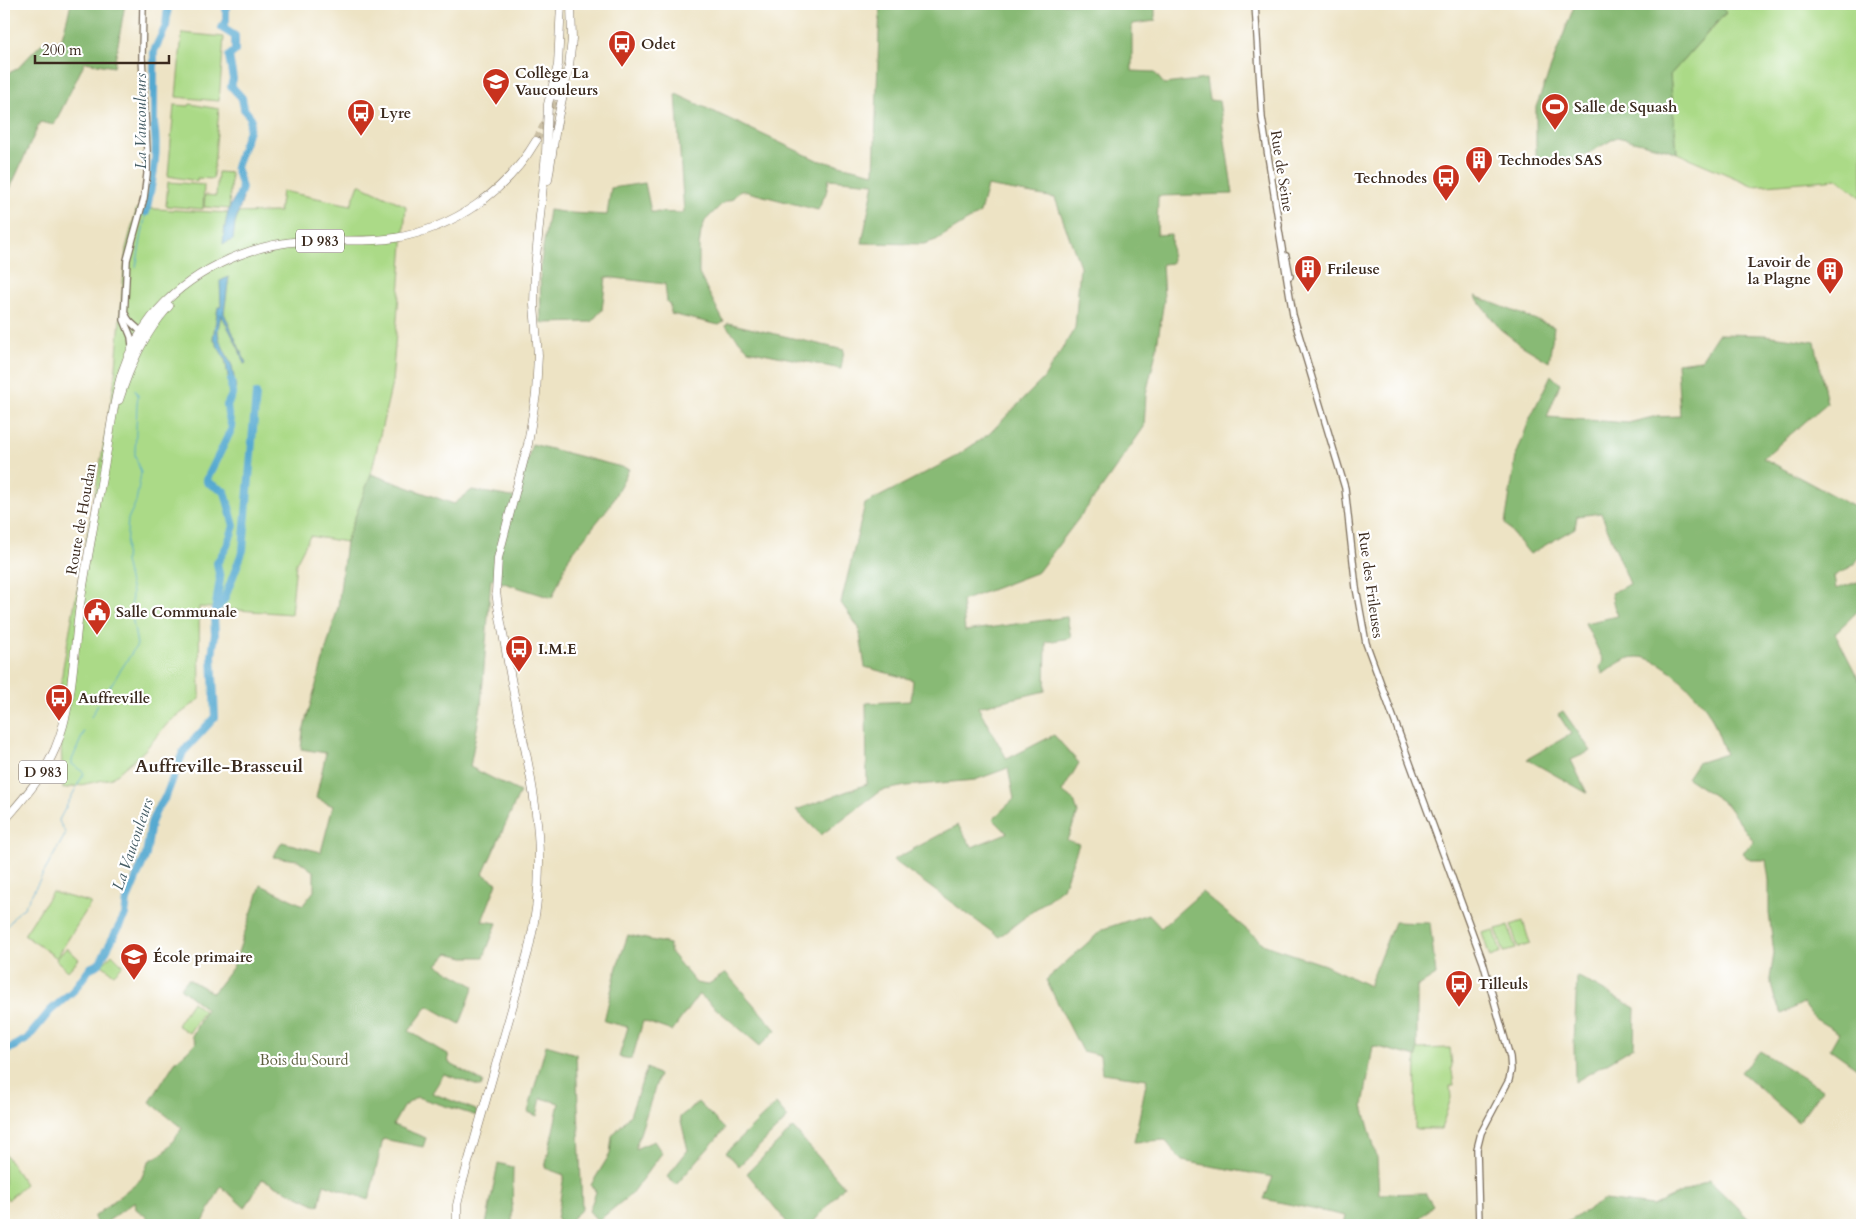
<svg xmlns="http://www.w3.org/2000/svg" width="1866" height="1229" font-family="Cardo,serif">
	<rect width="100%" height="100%" fill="#fff"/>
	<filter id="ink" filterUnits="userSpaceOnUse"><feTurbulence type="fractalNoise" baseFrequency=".02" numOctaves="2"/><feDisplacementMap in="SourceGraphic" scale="10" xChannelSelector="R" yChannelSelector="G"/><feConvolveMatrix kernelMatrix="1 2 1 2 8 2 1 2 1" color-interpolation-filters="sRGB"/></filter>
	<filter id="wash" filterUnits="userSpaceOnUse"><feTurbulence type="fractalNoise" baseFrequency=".0096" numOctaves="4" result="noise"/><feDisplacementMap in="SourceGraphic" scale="20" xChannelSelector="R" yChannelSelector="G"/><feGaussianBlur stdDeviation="1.12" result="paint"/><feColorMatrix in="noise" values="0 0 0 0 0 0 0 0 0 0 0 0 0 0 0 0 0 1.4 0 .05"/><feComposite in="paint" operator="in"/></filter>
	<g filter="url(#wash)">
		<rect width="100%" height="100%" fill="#ede3c4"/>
		<g fill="#abda87" stroke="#738252">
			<path d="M1716,4H1862V198L1838,179L1754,186L1677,153L1670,75L1726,13Z"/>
			<path d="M182,33L224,37L219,101L176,97Z"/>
			<path d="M190,104L219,109L213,179L197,178V181L168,176L174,105L189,106Z"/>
			<path d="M218,172L231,173L229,209L204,207L205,195L216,196Z"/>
			<path d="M168,182L204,185L203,209L166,206Z"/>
			<path d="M359,184L406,206L392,383L371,474L346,542L310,536L296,563L291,614L199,607L200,699L168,723L144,751L112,778L63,789L59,699L63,667L95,494L115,378L126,248L137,208L230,213L279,212L282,191L351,205Z"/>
			<path d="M52,892L91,903L57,957L67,948L79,959L68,971L56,960L57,958L24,935Z"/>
			<path d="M1523,921L1530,944L1518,948L1511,925Z"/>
			<path d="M1508,926L1516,949L1504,952L1496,929Z"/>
			<path d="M1494,930L1501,953L1490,957L1482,933Z"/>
			<path d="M112,954L123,965L114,974L102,965Z"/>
			<path d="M192,1002L204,1011L189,1033L177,1025Z"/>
			<path d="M1450,1048L1452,1065L1451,1069L1452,1071L1454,1086H1450L1451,1098L1441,1129H1415L1416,1049Z"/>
			<path d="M4,1153L25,1184L8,1200L4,1194Z"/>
		</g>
		<g fill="#88ba74" stroke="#627249">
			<path d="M71,4H125L114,67L85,62L54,125L40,122L8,193L4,192V75L17,69L41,44L61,41Z"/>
			<path d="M880,4H1155V21L1132,24V71L1154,72L1164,84L1206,79L1209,100L1219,101L1233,194L1158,196L1157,235L1171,234L1172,263L1162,264L1164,300L1156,352L1146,394L1144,427L1101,489L1038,572L962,601L965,631L1067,617L1071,638L1046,642L1045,691L978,707L1007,759L1054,735L1079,763L1062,792L1074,801L1078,813L1067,840L1079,844L1063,888L999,937L893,860L958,825L972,847L1007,833L993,819L1014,799L1008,768L975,780L906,786L880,791L821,835L796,810L867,784L866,703L911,701L913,680L865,667L859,628L841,603L865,504L952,459L989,434L1044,378L1075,328L1080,266L1055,198L987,186L980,213L936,240L924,244L862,243L874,183L829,179L826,193L818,210L740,190L732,199L723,203L705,221L701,232L699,246V274L724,322L719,325L671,314L670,305L667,302L665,284L606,277L602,310L591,322L541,323L540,268L549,210L570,213L607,215L611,188L645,183L651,212L684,213L676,94L817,160L874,173Z"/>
			<path d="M1575,4H1716L1726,12L1670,75L1677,153L1666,149L1617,137L1573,162L1536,165V107Z"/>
			<path d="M1475,296L1554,327L1549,362L1521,345L1500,329Z"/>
			<path d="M728,323L844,350L841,369L748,350L726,326Z"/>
			<path d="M1718,334L1764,335L1815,342L1827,403L1763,458L1862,511V553L1854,565L1834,576L1836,589L1857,582L1862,585V607L1835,633L1860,682L1862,681V1069L1861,1071L1830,1049L1839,1033L1814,1018L1803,1003L1782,1014L1775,1000L1770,979L1774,953L1769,913V880L1766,860H1750L1742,853L1754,842L1726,804L1687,778L1697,763L1726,754C1720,741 1714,719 1706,708C1692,690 1662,656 1637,657C1624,657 1613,667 1603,674L1600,668L1603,660L1585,623L1618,616L1614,606L1611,593L1630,584L1601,513L1577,516L1575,528L1530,554L1505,524L1516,456L1530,418L1551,375L1560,384L1547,417L1628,423L1653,417L1680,416L1677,363L1701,360Z"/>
			<path d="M532,444L629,469L609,507L569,557L552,598L491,579L481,706L470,767L520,792L483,874L497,883L482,921L497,923L484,957H464L448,953L437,965L474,986L460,1024L428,1006L409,1031L448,1055L449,1063L483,1082L481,1087L444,1074L432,1093L476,1110L477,1116L417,1097L403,1107L393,1125L426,1138L423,1147L383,1139L369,1200L324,1184L319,1206L262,1179L245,1208L221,1186L203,1222L198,1225H157L136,1209L135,1201L103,1225H97L94,1217L141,1179L149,1161L165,1152L182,1128L150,1102L175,1062L196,1043L192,1036L206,1009L180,988L188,979L213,993L233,967L261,885L303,905L314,891V872L298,860L273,857L282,842L321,852L333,806L316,798L326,753L301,749L303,731L338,607L346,542L371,474L454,504L472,490L517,498Z"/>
			<path d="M1563,711L1591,751L1571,760L1587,793L1527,759L1571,734L1558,714Z"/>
			<path d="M1202,892L1265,945L1325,965L1369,986L1394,922L1430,923L1436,975L1417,987V1057L1373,1046L1363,1106L1377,1158L1379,1194L1425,1193L1433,1206L1412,1225H1344L1346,1216L1264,1199L1273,1177L1182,1161L1165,1140L1134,1142L1147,1079L1102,1073L1100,1055L1082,1051L1046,980L1103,929L1148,914L1161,928Z"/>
			<path d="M628,935L669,944L671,953L696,983L707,985L726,973L776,1030L760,1046L699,994L672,1031L643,1021L632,1059L619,1057L628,1027L604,1021L617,967Z"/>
			<path d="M1577,976L1635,1008L1634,1047L1575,1082L1574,1044Z"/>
			<path d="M546,1045L576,1054L582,1209L566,1225L557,1219L564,1175L545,1168L559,1103L541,1098L537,1116L528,1112Z"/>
			<path d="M1760,1051L1822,1089L1798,1122L1741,1072Z"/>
			<path d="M647,1068L659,1075L635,1149L654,1141L662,1153L630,1195L598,1221L589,1211L596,1192L591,1185L610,1154L612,1136L630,1115Z"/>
			<path d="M698,1102L725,1129L676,1185L667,1177L688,1150L680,1117Z"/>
			<path d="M776,1104L788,1118L739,1166L726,1152Z"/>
			<path d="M793,1128L844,1186L811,1225H789L747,1173Z"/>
			<path d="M498,1163L513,1167L512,1225H486Z"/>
			<path d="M1709,1180L1755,1225H1562L1604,1200L1653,1206Z"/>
		</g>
		<g fill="#54a9d0" stroke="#486a77">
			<path d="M238,195L243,198L235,223L233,240L223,244C224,232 227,202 238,195Z"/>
			<path d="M229,277L224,313L246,363L244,364L239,349L221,314L218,330L219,339L232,366L236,389L228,391L230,387L225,359L213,338L218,307H221L220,281Z"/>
		</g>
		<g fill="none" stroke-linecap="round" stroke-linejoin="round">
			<g stroke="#54a9d0" stroke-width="1">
				<path d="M136,267L146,212"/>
				<path d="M107,691L137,645L131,610L132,593L125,561L128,519L136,502L140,479L141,473L135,455L137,404L138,395L135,390"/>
				<path d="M91,717L98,705"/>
				<path d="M4,930C12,922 14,913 24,908L65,835C65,828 60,826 59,820L84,773L72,764V760L84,732"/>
			</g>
			<g stroke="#54a9d0" stroke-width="8">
				<path d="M226,4V21L222,28L235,36V51L229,56L233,79L231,86L242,98L244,109L251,118L249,130L236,167L242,188L236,206"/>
				<path d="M146,212C152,183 159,154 154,124V51L166,26L168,4"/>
				<path d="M215,611L224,600L243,550L256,394"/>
				<path d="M4,1052L27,1039L50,1011L73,991L90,968L99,964L125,915L127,900L146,855L151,823L156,811L166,796L183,752L215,717L212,656L215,634L214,618L220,579L217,563L227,546L234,526L225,492L207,482V479L232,428L228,414L227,405L232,395L231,380"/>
			</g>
		</g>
	</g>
	<g filter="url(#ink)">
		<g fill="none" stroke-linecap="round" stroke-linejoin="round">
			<path stroke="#c9bea3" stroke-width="8" stroke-dasharray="8 4" stroke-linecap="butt" d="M536,141L548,117L556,96"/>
			<defs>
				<g id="minor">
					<path d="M1255,4L1262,118L1279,225"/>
					<path d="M1278,224L1293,315L1345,488L1356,588L1366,643L1483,962L1510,1057L1511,1070L1509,1080L1481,1133L1477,1149L1479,1225"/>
					<path d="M1286,256L1290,276"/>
					<path d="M126,315C129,324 138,326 142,334"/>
					<path d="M132,346L131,337L124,320L127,260L144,198L147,174V152L142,57L143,4"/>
				</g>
				<g id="major">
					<path d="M556,96L561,75"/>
					<path d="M548,180L556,127L569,66L572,39L571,4"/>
					<path d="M119,400C130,365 144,334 169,306"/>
					<path d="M4,821C23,799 43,777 55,749C74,704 73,653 80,605C88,553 98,501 107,450C116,396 117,362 152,317C187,273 246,245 302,241C333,239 364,243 395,238C454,228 506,192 536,141"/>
					<path d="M457,1225V1205L462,1184L528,952C549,866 537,804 519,719C511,682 505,644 498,606L496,592L498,558L528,444L536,394L538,355L534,305L535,268L546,153L548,104L558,65L561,4"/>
				</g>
			</defs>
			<use href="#minor" stroke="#796b58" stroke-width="8"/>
			<use href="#major" stroke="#796b58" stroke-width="9"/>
			<use href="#minor" stroke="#fff" stroke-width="5.5"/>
			<use href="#major" stroke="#fff" stroke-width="8"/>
		</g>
	</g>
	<defs>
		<symbol id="bus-pin" viewBox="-11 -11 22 30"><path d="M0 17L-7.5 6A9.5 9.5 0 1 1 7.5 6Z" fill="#c8321e" stroke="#fff"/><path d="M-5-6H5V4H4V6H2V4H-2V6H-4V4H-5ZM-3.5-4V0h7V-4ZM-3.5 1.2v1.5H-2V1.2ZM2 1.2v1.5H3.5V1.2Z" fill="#fff"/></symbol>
		<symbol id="school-pin" viewBox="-11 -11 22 30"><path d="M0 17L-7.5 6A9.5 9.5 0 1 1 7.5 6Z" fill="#c8321e" stroke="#fff"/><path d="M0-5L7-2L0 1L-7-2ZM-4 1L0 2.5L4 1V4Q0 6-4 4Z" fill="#fff"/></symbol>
		<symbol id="stadium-pin" viewBox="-11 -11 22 30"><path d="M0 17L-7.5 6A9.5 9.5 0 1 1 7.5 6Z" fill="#c8321e" stroke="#fff"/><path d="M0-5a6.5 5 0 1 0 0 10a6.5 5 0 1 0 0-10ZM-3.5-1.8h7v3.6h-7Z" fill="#fff"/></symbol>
		<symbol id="building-pin" viewBox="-11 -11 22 30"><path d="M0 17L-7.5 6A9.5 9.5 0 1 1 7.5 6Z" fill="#c8321e" stroke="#fff"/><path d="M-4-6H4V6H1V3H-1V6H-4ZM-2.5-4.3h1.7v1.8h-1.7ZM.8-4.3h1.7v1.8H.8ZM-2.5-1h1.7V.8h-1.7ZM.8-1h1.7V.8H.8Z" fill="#fff"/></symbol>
		<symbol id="civic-pin" viewBox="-11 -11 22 30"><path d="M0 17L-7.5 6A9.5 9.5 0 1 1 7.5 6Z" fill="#c8321e" stroke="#fff"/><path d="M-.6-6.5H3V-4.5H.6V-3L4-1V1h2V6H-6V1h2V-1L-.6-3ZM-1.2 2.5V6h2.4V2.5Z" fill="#fff"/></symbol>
	</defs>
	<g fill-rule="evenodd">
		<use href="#bus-pin" x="606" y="28" width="32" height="43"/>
		<use href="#school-pin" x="480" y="66" width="32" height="43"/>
		<use href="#stadium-pin" x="1539" y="91" width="32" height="43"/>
		<use href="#bus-pin" x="345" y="97" width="32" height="43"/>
		<use href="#building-pin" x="1463" y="144" width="32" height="43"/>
		<use href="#bus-pin" x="1430" y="162" width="32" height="43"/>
		<use href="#building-pin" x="1292" y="253" width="32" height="43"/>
		<use href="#building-pin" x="1814" y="255" width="32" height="43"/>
		<use href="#civic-pin" x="81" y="596" width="32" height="43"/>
		<use href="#bus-pin" x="503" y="633" width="32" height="43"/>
		<use href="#bus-pin" x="43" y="682" width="32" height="43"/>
		<use href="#school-pin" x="118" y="941" width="32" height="43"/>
		<use href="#bus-pin" x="1443" y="968" width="32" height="43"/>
	</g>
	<g text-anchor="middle" stroke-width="4.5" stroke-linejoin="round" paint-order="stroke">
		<g fill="#fff" stroke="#766a62" stroke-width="1">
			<rect x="296" y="229.5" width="48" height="23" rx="4"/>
			<rect x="19" y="760.5" width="48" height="23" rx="4"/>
		</g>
		<g font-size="14" font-weight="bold" fill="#3b2a1e">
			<text x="320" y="246">D 983</text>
			<text x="43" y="777">D 983</text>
		</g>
		<g font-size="15" font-weight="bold" fill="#3b2a1e" stroke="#fff" text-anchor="start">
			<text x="641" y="49">Odet</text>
			<text x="515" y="78">Collège La<tspan x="515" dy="17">Vaucouleurs</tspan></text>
			<text x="1574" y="112">Salle de Squash</text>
			<text x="380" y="118">Lyre</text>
			<text x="1498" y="165">Technodes SAS</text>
			<text x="1427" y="183" text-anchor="end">Technodes</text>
			<text x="1811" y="267" text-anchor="end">Lavoir de<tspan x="1811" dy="17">la Plagne</tspan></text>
			<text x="1327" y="274">Frileuse</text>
			<text x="116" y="617">Salle Communale</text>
			<text x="538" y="654">I.M.E</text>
			<text x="78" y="703">Auffreville</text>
			<text x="153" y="962">École primaire</text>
			<text x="1478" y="989">Tilleuls</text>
		</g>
		<g font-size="15" fill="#3b2a1e" stroke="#fff">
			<text transform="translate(1282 171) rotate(81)" y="5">Rue de Seine</text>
			<text transform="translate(81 519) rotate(-80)" y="5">Route de Houdan</text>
			<text transform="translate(1371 585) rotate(82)" y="5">Rue des Frileuses</text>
		</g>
		<g font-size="15" fill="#5d5f3e" stroke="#fff">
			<text x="304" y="1065">Bois du Sourd</text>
		</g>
		<g font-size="16" font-style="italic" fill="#455d65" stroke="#fff">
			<text transform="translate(140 121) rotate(-90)" y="6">La Vaucouleurs</text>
			<text transform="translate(132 844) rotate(-71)" y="6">La Vaucouleurs</text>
		</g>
		<g font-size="18" font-weight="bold" fill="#3b2a1e" stroke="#fff">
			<text x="219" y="772">Auffreville-Brasseuil</text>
		</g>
	</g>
	<rect width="1866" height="1229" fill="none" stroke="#fff" stroke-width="20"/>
	<path d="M35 55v8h134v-8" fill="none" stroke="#3b2a1e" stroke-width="2.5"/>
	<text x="42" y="55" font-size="15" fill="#3b2a1e" stroke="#ffffff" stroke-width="4" paint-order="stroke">200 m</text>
</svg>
